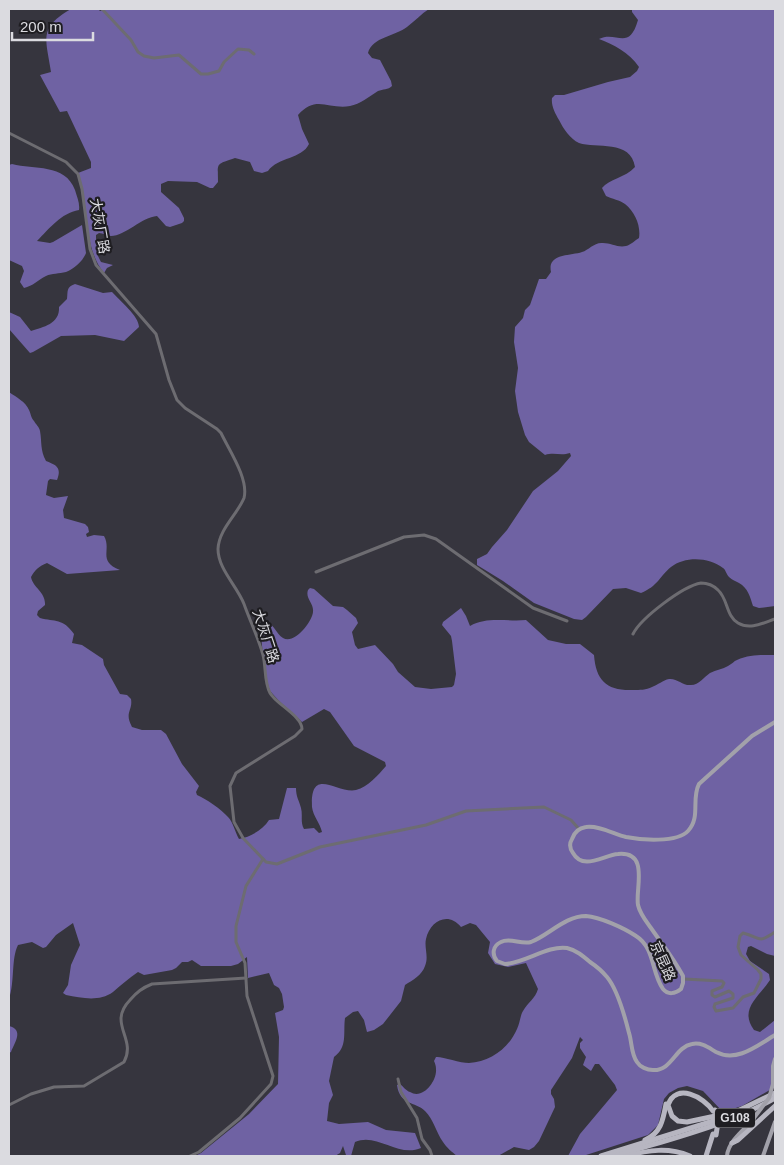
<svg xmlns="http://www.w3.org/2000/svg" width="784" height="1165" font-family="Helvetica,'Noto Sans SC',sans-serif">
	<rect width="100%" height="100%" fill="#36353e"/>
	<g fill="#6f62a3">
		<path d="M71,9H98L100,11L105,9H429C421,14 415,21 407,27C396,36 372,37 368,53L372,58L380,60L391,81L392,86C388,90 383,89 378,91C369,97 360,104 350,106C329,110 316,94 298,115L302,129L309,144C302,159 278,157 268,171L262,173L254,171L250,162L235,158C215,165 218,162 218,182L213,188H210L197,182L168,181L161,184V192L179,208L184,218V221L182,223L170,227L166,226L157,216C142,217 125,236 111,236C107,236 103,233 99,233L96,235V238L98,256L101,262L113,265L107,268L104,273C82,246 90,205 78,173L91,168V162L67,111L60,112L40,75L51,72C46,39 38,28 71,9Z"/>
		<path d="M632,9H775V606L759,608L753,606C750,597 748,588 739,583C736,581 732,580 729,577C726,574 726,570 723,568C709,557 685,556 671,567C659,577 658,586 641,593L626,588L613,589L586,617L582,620L574,619L534,603L503,581L477,565V559L487,554L492,547L507,530L533,491L558,471L571,456L570,453C561,456 554,452 545,455L529,442L525,435L518,412L515,391L518,368L514,342L515,327L523,318L525,310L530,305L539,279H546L551,272C547,253 571,256 582,252C589,250 594,242 603,243C611,243 618,248 626,246C631,245 635,240 639,238C641,226 635,212 625,204C620,200 612,199 606,196L602,188C609,179 625,178 635,167C631,139 596,149 579,143C570,139 563,128 559,120C555,113 551,106 552,98L555,95H564L608,82L630,77L637,71L639,67C629,52 614,45 599,39C616,30 629,52 638,20L632,12Z"/>
		<path d="M12,164C34,170 65,163 75,190C77,197 80,203 79,210C61,213 49,229 37,241L50,243L53,242L82,225L86,253C83,261 74,269 66,272C59,274 52,273 46,276C38,280 33,286 24,288L20,282L24,271L22,266L9,260V165Z"/>
		<path d="M75,284L103,293L112,292C119,300 139,316 139,327L124,341L95,335L61,336L33,352L30,353L9,329V312L20,317L31,331C43,327 60,324 59,307L67,299C68,291 66,287 75,284Z"/>
		<path d="M9,392C16,397 26,402 29,410C31,414 31,418 34,421C36,425 39,426 40,431C42,442 40,450 46,461C56,465 62,467 57,480L50,479L48,481L46,495L54,498L68,496L63,510L64,518L85,524L88,527L89,532L86,534L87,537L94,535L104,536C112,550 97,561 120,570L67,574L47,563C39,566 35,570 31,577C33,588 46,592 45,605L38,611L37,615L40,618C55,622 63,618 74,634L72,643L82,645L103,659L104,665L120,694L127,695L131,699C133,711 124,712 132,727L142,730H161L166,734L182,764L199,786L196,792L197,795C206,799 221,809 228,817C233,822 235,832 239,839C250,837 263,830 269,820L279,819L287,788H296C296,797 299,800 301,808C303,815 300,822 304,829L314,828L319,833L322,832C320,823 313,816 312,807C310,765 337,794 356,790C368,787 378,775 386,766L385,762L354,746L330,712L324,709L302,722C292,712 280,703 271,692C266,686 259,632 262,624C273,619 275,633 283,638C294,645 312,622 313,612C314,603 305,599 308,590L310,588L314,589L333,606L343,607L347,610L356,618L358,623L352,632L355,645L358,649L375,645L393,664L398,672L415,687L431,689L452,687L454,685L456,674L452,641L451,636L442,625L443,622L461,608L466,616L470,626C487,616 507,622 526,620L548,640L566,644H580L594,655C596,681 607,691 633,690C640,690 646,690 652,687C658,685 663,680 669,679C677,678 683,686 691,685C699,685 704,677 710,673C716,670 723,669 728,666C732,664 734,661 737,660C750,654 762,655 775,655V956L767,954L751,946L748,947L746,954L750,961L769,974L770,980C758,998 739,1009 754,1030L760,1032L775,1020V1087L742,1106L723,1112L703,1091L687,1086L678,1088L669,1093L664,1099L658,1125L648,1135L583,1156H568L580,1134L617,1090L615,1085L599,1064H595L591,1071L583,1065L586,1057L580,1048V1043L583,1040L580,1037L572,1058L551,1090V1094L554,1099L555,1107L539,1141L534,1147L529,1150L514,1147L498,1156H457C452,1152 446,1147 443,1142C436,1132 434,1120 425,1111C415,1101 400,1106 397,1085L400,1084C403,1086 406,1091 410,1092C423,1100 437,1081 436,1069C436,1066 435,1063 434,1061L436,1057C441,1056 460,1063 469,1063C490,1062 509,1048 517,1029C520,1023 520,1016 523,1011C528,1002 535,999 538,989L526,963L508,967L495,964L488,953L490,942L476,925L470,923L461,927C448,911 430,921 426,939C424,947 429,957 425,966C422,975 413,980 405,985L401,1001L383,1024L374,1030L367,1032L364,1020L358,1011L353,1012L345,1018C343,1033 348,1047 334,1057L329,1081L333,1095L329,1103L327,1121L339,1124L368,1122L386,1130L415,1133L421,1148C398,1158 377,1132 355,1142L351,1156L346,1155L343,1146L340,1153L335,1156H195L201,1153L249,1114L278,1084L279,1037L275,1013L283,1010L284,1007L282,994L279,988L274,985L269,973L248,978L247,957L238,964L231,966H201L192,960L188,962H182L176,968L172,970L144,975L138,972C129,978 121,985 113,992C99,1002 82,998 66,995L63,993L68,985L71,965L80,945L73,923L56,935L46,947L43,948L32,942L18,945C11,959 15,981 9,999Z"/>
		<path d="M9,1026C24,1030 15,1042 11,1052L9,1053Z"/>
	</g>
	<g fill="none" stroke-linecap="round" stroke-linejoin="round">
		<g stroke="#6d6c71" stroke-width="3">
			<path d="M102,9L131,40L138,52L144,56L154,58L179,55L201,74H208L219,71L224,62L238,49L249,50L254,54"/>
			<path d="M9,133L66,162L78,174L82,189L90,249L96,265L156,334L169,380L177,400L185,408L217,429L221,433C229,450 249,479 244,498C237,515 219,529 218,549C218,569 237,586 244,604C250,621 258,637 263,655C266,666 264,682 270,693C276,704 302,716 302,729L295,736L236,773L230,786L234,822L243,838L266,862L277,864L320,847L426,825L466,811L544,807L571,820L579,829"/>
			<path d="M316,572L404,537L424,535L436,539L533,608L567,621"/>
			<path d="M633,634C641,618 683,586 701,583C707,583 714,586 718,590C728,599 726,616 738,623C750,630 763,623 775,619"/>
			<path d="M684,979L722,981L724,983L722,987L712,991V995L715,997L729,991L733,994V998L715,1004L714,1007L716,1011L733,1008L743,997L754,993L761,979V974L758,970L741,955L738,947L740,936L743,933C762,938 757,944 775,932"/>
			<path d="M398,1079L401,1092L417,1118L422,1139L430,1150L432,1156"/>
			<path d="M9,1105L31,1094L54,1087L84,1086L124,1062C137,1038 107,1024 130,1000C137,992 142,988 152,984L246,978"/>
			<path d="M190,1156L199,1152L240,1118L271,1084L273,1076L247,996L245,963L236,942V926L246,886L263,859"/>
		</g>
		<g stroke="#a2a1aa" stroke-width="4">
			<path d="M775,722L752,736L699,784C691,799 701,817 688,831C677,843 641,840 626,837C614,834 598,825 586,827C579,828 574,833 572,839C569,844 570,849 573,853C583,871 604,855 618,854C650,851 635,889 638,905C640,914 646,921 651,928C662,944 674,959 683,976V983L681,989C675,994 668,995 663,989C651,972 655,948 636,936C624,928 600,917 586,916C565,916 549,935 531,942C521,945 510,937 501,942C492,946 492,955 497,961L505,964C525,963 548,945 567,948C576,950 583,956 590,962C596,966 602,971 607,977C617,989 625,1017 629,1033C632,1042 631,1054 637,1062C640,1067 647,1070 653,1070C672,1071 675,1047 692,1044C702,1042 709,1048 716,1052C737,1063 758,1045 775,1035"/>
			<path d="M773,1084V1066L775,1059"/>
			<path d="M727,1156C728,1143 741,1132 750,1123"/>
			<path d="M763,1156L775,1122"/>
		</g>
		<g stroke="#b7b6c1" stroke-width="5">
			<path d="M713,1111C704,1097 676,1082 668,1105L672,1116L678,1121L687,1122L720,1115"/>
			<path d="M645,1140C661,1133 663,1120 666,1104"/>
			<path d="M732,1143L738,1140L775,1106"/>
			<path d="M601,1156L723,1118L775,1093"/>
			<path d="M615,1156C669,1139 726,1126 775,1098"/>
			<path d="M626,1156C649,1150 668,1147 690,1156"/>
			<path d="M706,1156L713,1134"/>
		</g>
		<path stroke="#a2a1aa" stroke-width="4" d="M750,1123L769,1098L773,1084"/>
		<path stroke="#b7b6c1" stroke-width="5" d="M715,1110L718,1122L716,1135"/>
	</g>
	<g text-anchor="middle" stroke-width="4.5" stroke-linejoin="round" paint-order="stroke">
		<rect fill="#1e1d21" stroke="#a2a2a7" stroke-width="1" x="715" y="1108.5" width="40" height="19" rx="4"/>
		<g font-size="12" font-weight="bold" fill="#dbdbe0">
			<text x="735" y="1122">G108</text>
		</g>
		<g font-size="14" fill="#dbdbe0" stroke="#1e1d21">
			<text transform="translate(100 226) rotate(80)" y="5">大灰厂路</text>
			<text transform="translate(266 636) rotate(72)" y="5">大灰厂路</text>
			<text transform="translate(663 961) rotate(66)" y="5">京昆路</text>
		</g>
	</g>
	<rect width="784" height="1165" fill="none" stroke="#dbdbe0" stroke-width="20"/>
	<path d="M12 32v8h81v-8" fill="none" stroke="#dbdbe0" stroke-width="2.5"/>
	<text x="20" y="32" font-size="15" fill="#dbdbe0" stroke="#1e1d21" stroke-width="4" paint-order="stroke">200 m</text>
</svg>
